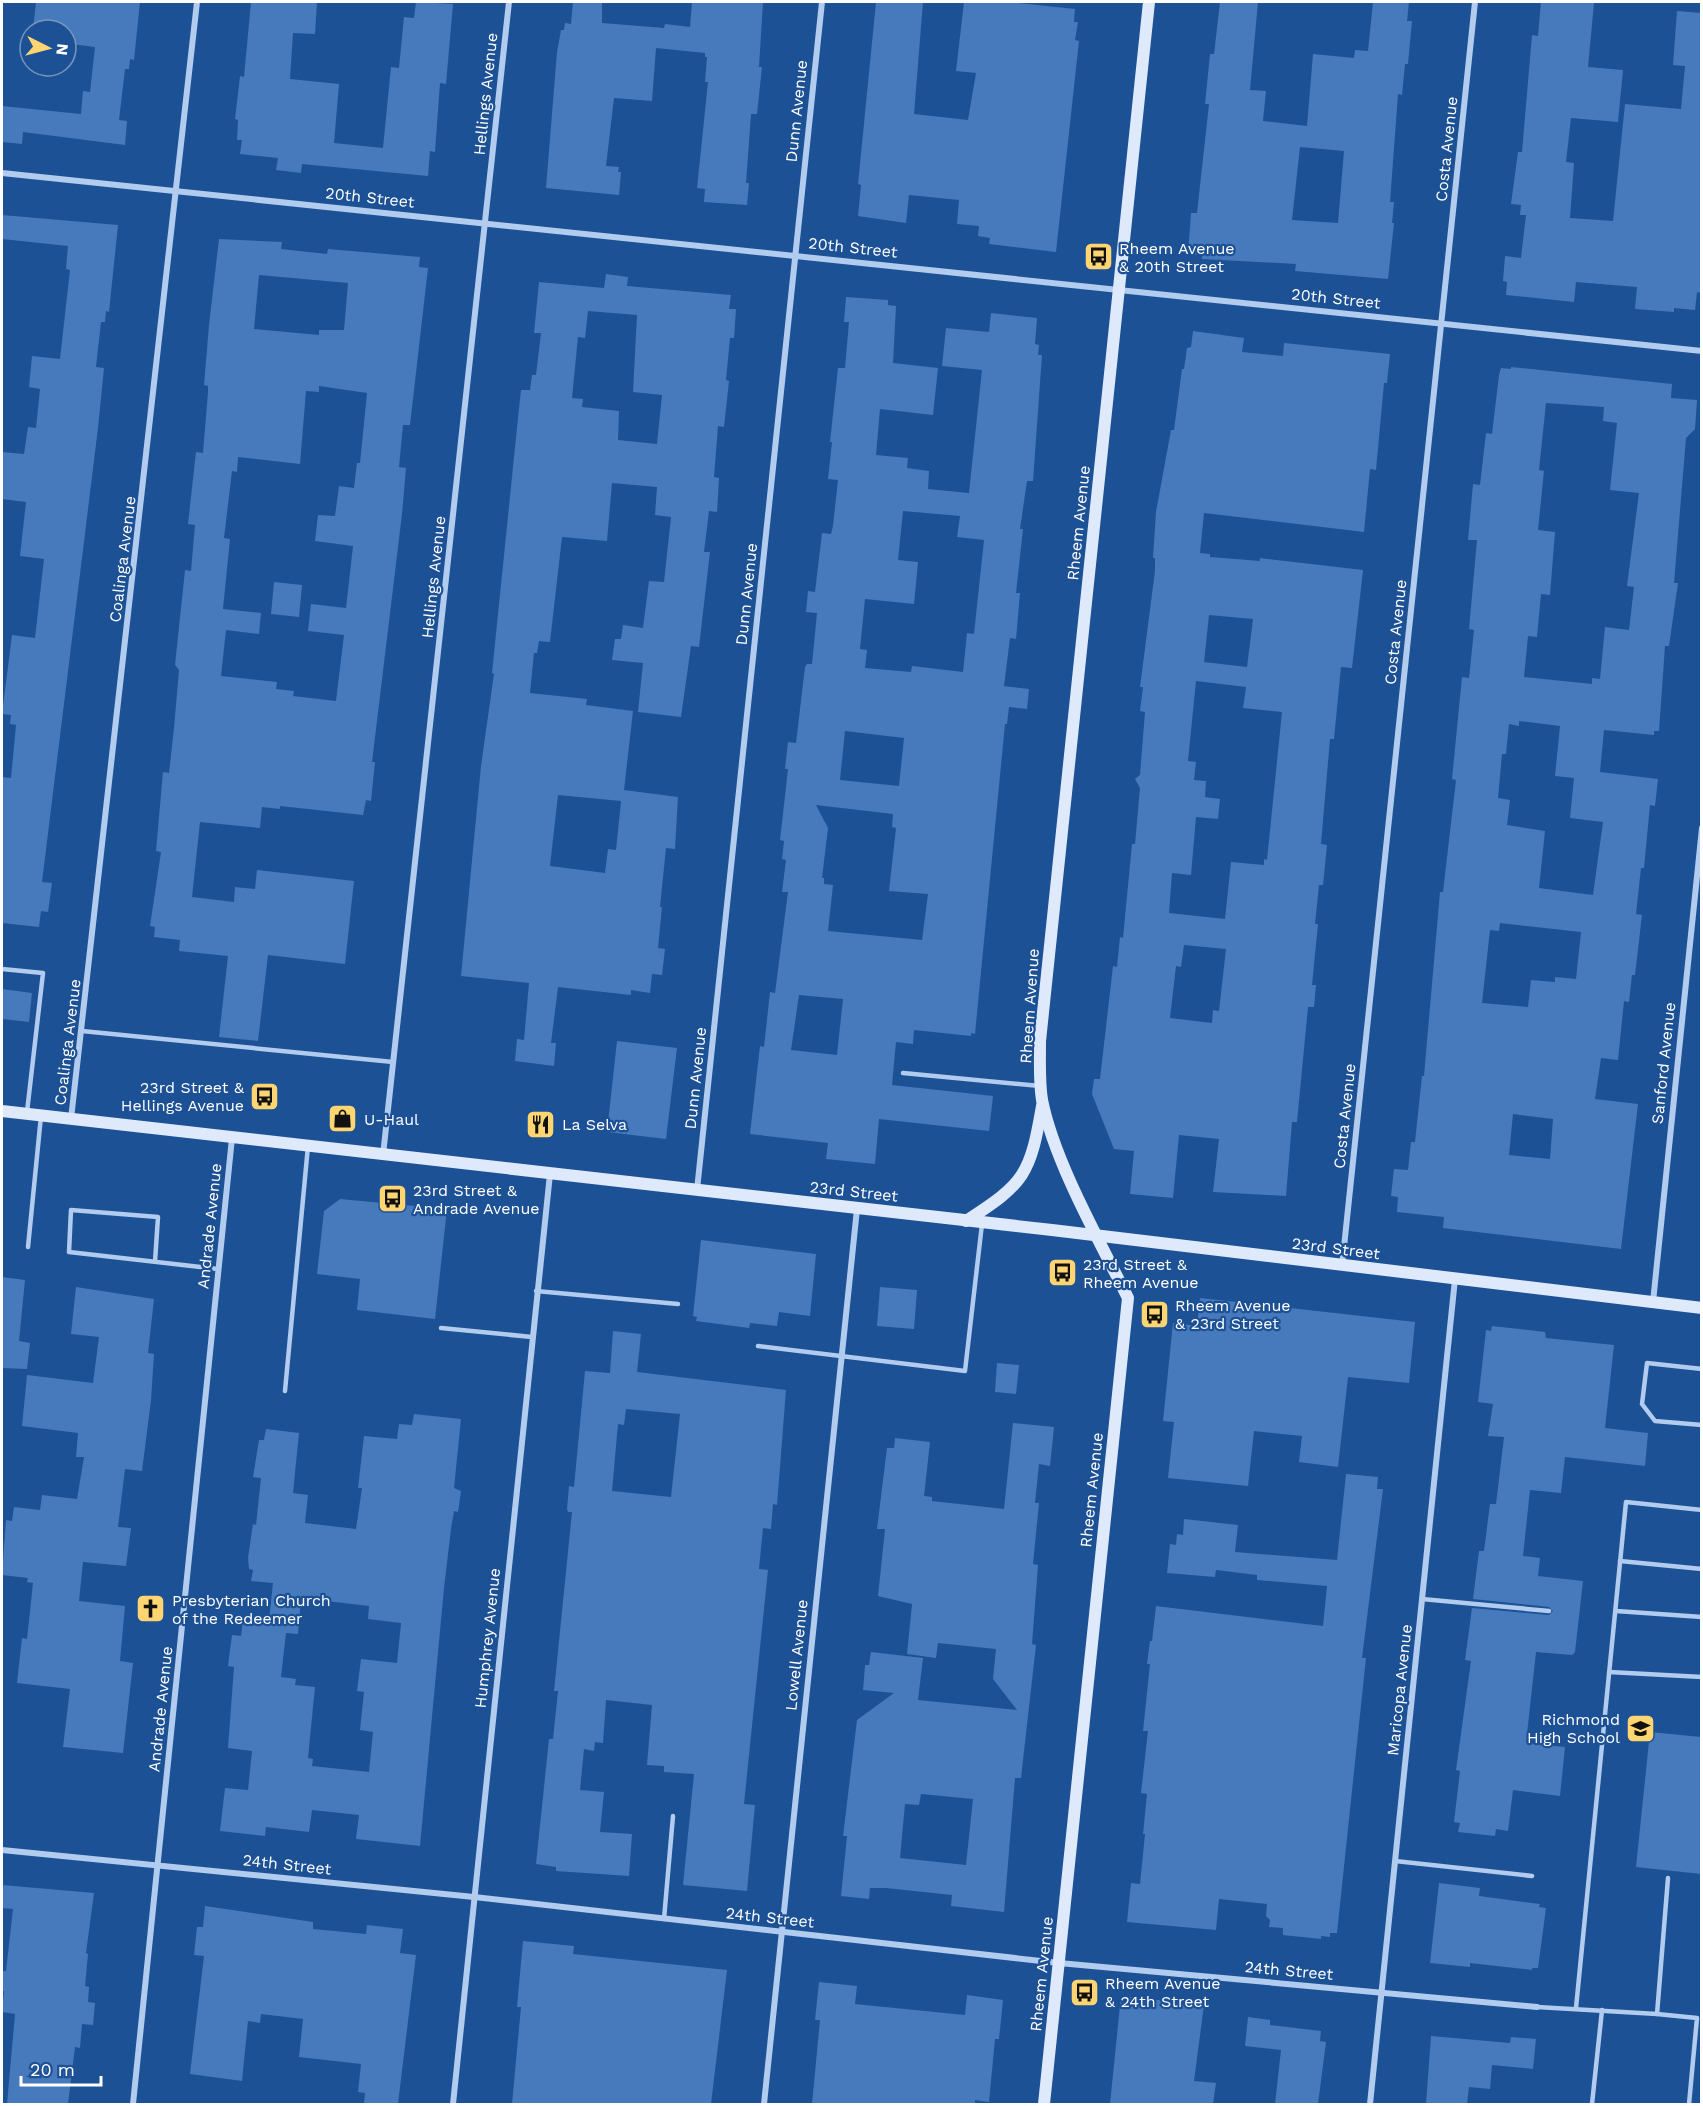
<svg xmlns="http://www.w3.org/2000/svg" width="1703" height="2106" font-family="'Work Sans',sans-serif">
	<rect width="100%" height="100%" fill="#1d5195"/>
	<g fill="#467abc" fill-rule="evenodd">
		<path d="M36,2H140L134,60L130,59L129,69H125L119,120L127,121L125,145L23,132L22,144L2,142V106L81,114L83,91L90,92L95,47L71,44L72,40H66V30H33Z"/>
		<path d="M251,2H317L315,34L293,33L290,79L339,84L334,143L383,148L391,67L399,68L404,17L414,18L416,2L453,4L446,84L440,83L435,152L430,151L428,176L302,164L301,173L276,170L278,158L240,154L242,140H237L238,120L235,119L240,76L244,77Z"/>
		<path d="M573,2H602V23L664,28L665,24L690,27L692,2H763L759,67H762L757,114H751L746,183H749L747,205L704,202L705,189L697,188L708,82H705L707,57H705V53L656,48L652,101L614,98L606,166L619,167L618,172H621L619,195L546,188L557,52L561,30H564L565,23L571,24Z"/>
		<path d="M876,2H923L914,114L968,120L976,73L956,71L964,2H1010L1075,9L1074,22H1078L1075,40L1079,41L1056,252L989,244L990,238L978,236L979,226L957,224L959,200L909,195L906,223L858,216L861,185L858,184Z"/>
		<path d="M1220,2H1258L1250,90L1266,91L1263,121L1307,126L1313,54L1354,58L1355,50L1368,51L1373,2H1409L1407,21H1412L1408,64H1405L1402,95L1398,94L1390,202H1394L1392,223H1394L1388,279L1295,271L1296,264L1202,259V255L1188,254L1191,213H1197L1209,104H1205L1210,54H1214ZM1300,147L1344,151L1338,223L1292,220Z"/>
		<path d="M1541,2L1594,3L1588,67L1623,70L1618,122L1571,118L1566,162L1574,163L1570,218L1613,221L1625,104L1681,109L1685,66L1673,65L1677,11L1701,13V293L1697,292L1695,310L1674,308V312L1635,309L1637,287L1576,282L1574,302L1506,295L1507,282L1503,281L1505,256L1521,258L1526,215H1520L1521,205L1511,204L1518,152H1522L1532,35L1538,36Z"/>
		<path d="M2,215L118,225L109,312L106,311L105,322H101L96,367L104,368L98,428L42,882L52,883L48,912L41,911L39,927L2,923V777L11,778L16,725L10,724L11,715L2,714L12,635L35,638L44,559L20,556L26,502L2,499V452L24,454L28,427L36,428L40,389L29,387L32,356L60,359L70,270L66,269L68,246L2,239Z"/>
		<path d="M219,239L282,242L281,249L327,254L328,249L420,257L419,267L428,268L410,425H403L399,467L406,468L402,514L372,762H375L371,801L366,800L363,815L280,806V809L262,807L260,828L200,822L192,897L234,902L235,887L255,889L257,870L354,881L345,964L268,955L258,1041L219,1037L228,956L179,951L180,940L154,937L155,927L150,926L161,852L156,851L163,772L169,773L174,728L179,670L175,665L185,570L191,571L195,525L188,524L196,452L203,453L208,392V386L204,385L209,325ZM259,275L348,283L344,330H319V335L254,329ZM319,386L367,393L360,463H357L354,488L339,486L335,516L318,515L315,541L353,546L346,608L311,604L308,631L344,635L336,701L293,696L294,691L276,689L277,682L221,676L226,630L259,634L261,613L223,609L230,539L224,538L232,471L237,472L238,457L300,464L306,391L319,392Z"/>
		<path d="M606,274L628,277L627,286L731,295L729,309H736L734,338H730L726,380L729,381L724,427L718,426L714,477L719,478L717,512L709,511L704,552H710L699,647L691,646L681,717L638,712L643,663L612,660L615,639H621L623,625L643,628L649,581L664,582L671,517L655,515L657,487L612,483L607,541L562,537L550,642L539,641L537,653H534L530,693L587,699L586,705L633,711L624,790L678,797L675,849L666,848L660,907H662L658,948L665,949L662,975L652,974L650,993L631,990V995L558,987L551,1043H556L554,1066L515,1061L517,1039L524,1040L529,983L461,976L481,766L494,674L492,673L518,418L521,390H530L532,375H536L541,333H534L539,282L604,288ZM588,311L637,315L633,392L662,395L657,444L618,440L619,411L582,407L583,399L572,398L578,337L585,338ZM558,795L621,801L616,850L608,849L605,873L550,866Z"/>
		<path d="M846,297L888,300V305L896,306L893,363L938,368L933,415L880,409L876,455L908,458L907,468L929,471L928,489L969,493L982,370L942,366L946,328L989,332L991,313L1037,318L1035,344L1039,345L1038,355H1042L1033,481H1027L1020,529H1023L1016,593H1020L1016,639L1010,638L1004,686L1029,689L1027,709L1009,707L1007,724H1005L975,1034L971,1033V1036L914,1030L913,1044L896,1042L892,1085L993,1096L989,1131L879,1119L875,1164L826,1159L828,1143L750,1134L760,1046L764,1047L770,992L775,993L788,892H782L786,860L782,859L784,841L780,840L788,769H785L788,742L796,743L805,667L807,664H812L817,613L806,612L808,591L815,592L822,533L831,534L833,526L838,480L828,479L832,442H830L838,368H845L849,322H844ZM903,511L960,516L957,537L984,540L974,634L967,633L963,672L912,666L911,672L865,668L867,650L860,649L865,599L914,604L918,562L898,560ZM845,731L904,738L899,786L840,780ZM816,805L893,814L892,827L896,828L889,891L928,894L922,940L828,931L833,885L824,884V878H822L828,828ZM799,995L843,999L837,1055L791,1050Z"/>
		<path d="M1193,331L1244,338L1242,352L1283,356L1284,343L1390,354L1387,383H1384L1376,470L1370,469L1364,532L1204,513L1200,553L1210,554V557L1260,561V558L1363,570L1352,668L1341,667L1334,739H1330L1321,844L1327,845L1323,885H1319L1315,924H1318L1312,985H1316L1314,1007H1308L1297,1122H1292L1286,1196L1213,1192L1219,1139L1179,1135L1173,1198L1130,1194L1134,1151L1114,1149L1092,1094L1094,1079H1100L1113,966L1117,967L1120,937L1123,938L1132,844H1135L1140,788L1135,779L1140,775L1145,712L1140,711L1143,687H1140L1155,571V558H1153L1156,512L1171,430H1174L1182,369H1184L1187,348L1191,347ZM1209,615L1253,619L1247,667L1204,662ZM1196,681L1246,687L1243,708L1282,712L1267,860L1264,859V865L1231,862L1225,919L1169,913L1172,873L1191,875L1196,817L1218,819L1220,799L1205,797L1206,781L1194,780L1196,762L1188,761ZM1184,945L1226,949L1219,1011L1213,1010L1212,1023L1170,1018L1176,966L1181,967Z"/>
		<path d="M1511,367L1672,384L1671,398L1697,400L1695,429L1686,438L1674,583H1678L1669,646H1665L1659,731H1654V735L1604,730L1600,772L1658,779L1655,806L1650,805L1644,868H1641L1636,914L1642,915L1635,975H1632L1629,1002L1624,1001L1618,1060L1601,1058L1595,1099L1638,1104L1621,1249L1443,1228L1444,1217L1397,1212L1398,1197L1391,1196L1394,1169L1408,1170L1411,1142H1415L1422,1076H1424L1440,892H1443L1456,780L1452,779L1462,677L1469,678L1474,630L1469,629L1477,540H1468L1473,484L1480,485L1486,433L1492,434L1499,375L1501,368L1511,369ZM1546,403L1604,407L1603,421L1617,423L1610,490L1639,493L1627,586L1634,587L1629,630L1605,627L1600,679L1592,678V684L1524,677L1528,636L1537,637L1541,594L1550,595L1555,532L1538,530L1544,471L1539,470ZM1519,721L1560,726L1555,776L1574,778L1570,818L1603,822L1593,895L1539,888L1545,831L1507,825L1510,800L1498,798L1502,754H1506L1509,724L1519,726ZM1500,923L1581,932L1576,979L1555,977V982L1531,980L1528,1007L1482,1003L1490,930L1499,931ZM1513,1114L1553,1119L1550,1159L1509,1155Z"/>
		<path d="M274,582L302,585L299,617L271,614Z"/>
		<path d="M2,989L32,993L29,1022L2,1019Z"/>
		<path d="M617,1041L677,1048L666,1139L607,1132Z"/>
		<path d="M340,1199L447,1209L435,1319L357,1310L360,1279L317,1274L324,1211Z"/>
		<path d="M701,1240L816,1254L810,1316L779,1312L777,1326L750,1323L749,1328L696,1321L697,1317L693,1316Z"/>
		<path d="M2,1277L25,1280L19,1341L30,1343L27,1369L2,1368Z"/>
		<path d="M76,1287L154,1299L148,1353L154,1354L151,1400L142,1471L125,1469L118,1527L131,1528L126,1566L83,1562L79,1601L125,1606L120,1661L133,1663L123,1753L63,1747L70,1689L17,1683L22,1638L27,1639L33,1583L27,1582L28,1578L2,1575L6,1520L12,1521L14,1507L40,1510L42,1495L77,1499L84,1457H76L78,1433L22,1426L27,1375L93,1383L99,1337L71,1334Z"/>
		<path d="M880,1287L917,1290L914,1329L877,1326Z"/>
		<path d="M1200,1298L1415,1322L1409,1383L1348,1377L1338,1467L1299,1462L1302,1436L1254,1431L1248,1486L1168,1478L1174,1422L1163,1421L1173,1323L1197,1326Z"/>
		<path d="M1492,1326L1545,1332L1546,1338L1614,1345L1605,1428L1648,1433L1645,1466L1565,1457L1561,1493L1530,1490L1523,1556L1540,1558L1538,1576L1583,1581L1575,1652L1572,1655L1536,1652L1526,1743L1565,1747L1560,1796L1513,1790L1508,1831L1496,1829L1495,1836L1458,1832L1460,1823L1454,1822L1460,1771L1456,1770L1471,1661L1465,1660L1472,1608L1549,1615L1553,1611L1549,1607L1473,1599L1479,1551H1484L1490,1504H1496L1504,1437L1488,1436L1493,1404L1478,1402L1486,1330L1491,1331Z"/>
		<path d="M613,1331L641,1334L637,1372L786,1390L777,1505L773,1504L771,1529L763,1528L759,1569L768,1570L744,1804L755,1805L747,1891L683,1885L694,1774L664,1772V1766L647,1765L652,1705L606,1700L603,1743L595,1742L594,1751L584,1749L580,1790L604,1792L600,1832L632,1834L629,1876L556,1871V1867L536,1864L549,1739H553L558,1691H554L572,1512H568L567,1509L569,1486L574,1487L585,1371L610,1373ZM626,1409L680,1414L671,1497L612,1491L618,1424L624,1425Z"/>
		<path d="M997,1363L1019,1365L1016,1394L995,1392Z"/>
		<path d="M414,1414L461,1419L454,1488L461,1491L458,1512L454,1511L451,1529L444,1588L420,1846L356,1839L359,1815L312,1810L309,1832L266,1827L265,1836L220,1831L225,1788L248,1790L252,1751L228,1748L234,1667L228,1666L232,1635L241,1636L243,1619L269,1621L273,1583L251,1581L253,1570L249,1569L248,1558L253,1524L256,1525L261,1478L253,1477L259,1440H264L266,1429L299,1433L293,1493L308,1495L305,1523L356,1529L362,1488H358L364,1436L397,1439L399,1424L412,1425ZM301,1598L369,1606L368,1619L401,1623L397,1663L361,1659L357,1691L364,1692L360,1730L373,1732L369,1772L312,1766L313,1759L308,1758L315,1687L295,1685L296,1679L281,1677L286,1633L298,1634Z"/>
		<path d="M1013,1423L1054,1427L1050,1466L1039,1464L1035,1503H1039L1033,1564L1038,1565L1032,1644L1036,1645L1021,1778H1015L1004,1912L951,1906L952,1895L886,1888H870L869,1899L841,1896L847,1836H843L857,1720L894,1693L863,1690L865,1665H869L871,1652L923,1658L918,1700L1017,1710L993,1679L996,1649L938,1643L936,1658L907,1654L912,1604L878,1596L885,1529H877L887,1448H894L895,1438L930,1442L924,1496L932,1497V1501L1004,1509ZM921,1794L973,1799L966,1865L900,1858L905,1804L919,1805Z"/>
		<path d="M1346,1474L1378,1477L1377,1489H1383L1362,1658H1366L1337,1933H1330V1937L1321,1936V1939L1283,1935V1928L1269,1927L1270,1920L1266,1916L1267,1904L1219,1899L1216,1930L1127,1922L1131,1883L1140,1884L1145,1834H1143L1147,1794L1141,1793L1148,1731H1143L1150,1664H1147L1150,1641H1152L1156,1606L1323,1626L1327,1586L1257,1580V1575L1216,1570L1215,1577L1167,1573L1170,1544L1176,1545L1177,1534L1183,1535L1184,1519L1238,1525L1235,1552L1337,1560Z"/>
		<path d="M1650,1732L1701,1737V1874L1636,1867Z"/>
		<path d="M1439,1883L1480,1888L1479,1896L1540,1904L1539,1907L1546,1908L1538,1968H1532V1970L1470,1963V1967L1430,1963Z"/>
		<path d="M2,1885L94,1893L86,1953L88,1954L85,1986L89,1987L88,2002L95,2003L93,2025L82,2024L80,2048L75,2047L68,2104H7L15,2014L2,2012L4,1991H2V1971H6L13,1909L2,1908Z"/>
		<path d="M205,1906L313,1922V1929L366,1934L367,1925L403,1929L400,1953L416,1955L398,2104H364L365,2093L358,2092L361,2064L299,2057L303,2019L261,2014L260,2023L248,2021L242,2081L190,2074L204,1956L194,1955L197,1927H203Z"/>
		<path d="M523,1941L574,1946L573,1954L727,1970L711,2104H512L521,2007H517Z"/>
		<path d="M819,1982L857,1986L855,2004L965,2015L967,1995L1003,2000L999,2039H995L989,2102L975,2100V2104H812L820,2020H815Z"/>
		<path d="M1121,1996L1204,2005L1194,2081L1216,2083L1213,2104H1110Z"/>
		<path d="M1248,2017L1270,2020V2025L1321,2031L1320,2041L1326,2042L1318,2104H1275L1281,2050L1245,2046Z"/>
		<path d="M1431,2036L1510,2043L1511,2037L1536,2039L1533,2069L1492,2065L1490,2089L1469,2087L1467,2104H1426Z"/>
	</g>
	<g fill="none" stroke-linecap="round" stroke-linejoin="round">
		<g stroke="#b1ccef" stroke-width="4.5">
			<path d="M2,969L43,973L27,1112"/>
			<path d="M82,1031L393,1062"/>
			<path d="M903,1073L1040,1086"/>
			<path d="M28,1247L41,1116"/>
			<path d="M155,1262L158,1217L71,1210L69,1252L218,1269"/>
			<path d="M536,1291L678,1304"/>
			<path d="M441,1328L532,1337"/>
			<path d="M758,1346L965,1371L982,1224"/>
			<path d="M1702,1369L1647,1363L1642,1404L1655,1421L1702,1425"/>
			<path d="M285,1391L308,1146"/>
			<path d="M1620,1561L1702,1569"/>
			<path d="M1422,1599L1549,1611"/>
			<path d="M1616,1611L1702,1617"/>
			<path d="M1609,1672L1702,1677"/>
			<path d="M1395,1861L1532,1876"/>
			<path d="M664,1919L673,1816"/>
			<path d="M1537,2007L1657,2014L1668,1878"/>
			<path d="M1576,2008L1626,1502L1702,1510"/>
			<path d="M1657,2014L1697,2018L1689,2104"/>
			<path d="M1592,2104L1602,2010"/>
		</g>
		<g stroke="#b1ccef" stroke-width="6">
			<path d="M2,173L1702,351"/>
			<path d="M71,1119L197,2"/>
			<path d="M383,1155L509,2"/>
			<path d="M697,1190L822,2"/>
			<path d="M1342,1266L1475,2"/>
			<path d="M1653,1302L1702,828"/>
			<path d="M2,1850L474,1897L1059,1963L1537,2007"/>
			<path d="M133,2104L232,1138"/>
			<path d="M453,2104L550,1174"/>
			<path d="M764,2104L857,1209"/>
			<path d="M1370,2104L1455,1279"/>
		</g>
		<g stroke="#deeafb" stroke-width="12">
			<path d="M2,1111L1052,1230L1702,1308"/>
			<path d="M966,1221C1025,1183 1030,1175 1042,1106"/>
			<path d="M1044,2104L1128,1298C1100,1242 1054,1161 1042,1100C1039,1081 1040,1061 1040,1041L1149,2"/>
		</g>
	</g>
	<defs>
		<symbol id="bus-square" viewBox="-11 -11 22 22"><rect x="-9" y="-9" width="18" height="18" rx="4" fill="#fed570" stroke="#1d5195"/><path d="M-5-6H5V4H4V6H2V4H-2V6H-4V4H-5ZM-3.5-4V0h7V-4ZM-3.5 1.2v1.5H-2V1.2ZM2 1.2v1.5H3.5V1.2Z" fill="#111"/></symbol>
		<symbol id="shop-square" viewBox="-11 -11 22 22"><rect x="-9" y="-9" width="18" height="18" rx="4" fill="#fed570" stroke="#1d5195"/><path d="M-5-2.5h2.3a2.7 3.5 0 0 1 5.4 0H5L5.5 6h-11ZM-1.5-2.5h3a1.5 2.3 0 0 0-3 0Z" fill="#111"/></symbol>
		<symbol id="restaurant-square" viewBox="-11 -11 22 22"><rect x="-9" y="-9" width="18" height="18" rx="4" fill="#fed570" stroke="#1d5195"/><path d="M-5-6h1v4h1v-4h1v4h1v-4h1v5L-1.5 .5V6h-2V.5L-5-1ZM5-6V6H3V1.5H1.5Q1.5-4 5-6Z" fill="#111"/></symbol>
		<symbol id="church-square" viewBox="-11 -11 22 22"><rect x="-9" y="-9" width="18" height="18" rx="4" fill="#fed570" stroke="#1d5195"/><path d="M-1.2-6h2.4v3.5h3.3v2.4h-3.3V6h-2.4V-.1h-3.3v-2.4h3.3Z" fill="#111"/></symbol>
		<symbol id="school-square" viewBox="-11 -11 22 22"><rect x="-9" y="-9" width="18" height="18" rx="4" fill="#fed570" stroke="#1d5195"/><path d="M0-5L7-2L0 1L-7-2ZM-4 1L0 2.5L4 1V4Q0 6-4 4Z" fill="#111"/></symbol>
	</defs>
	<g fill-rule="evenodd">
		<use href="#bus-square" x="1082" y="240" width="33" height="33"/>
		<use href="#bus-square" x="248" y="1080" width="33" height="33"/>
		<use href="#shop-square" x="326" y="1102" width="33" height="33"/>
		<use href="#restaurant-square" x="524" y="1108" width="33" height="33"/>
		<use href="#bus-square" x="376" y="1182" width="33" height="33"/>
		<use href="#bus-square" x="1046" y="1256" width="33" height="33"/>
		<use href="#bus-square" x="1138" y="1298" width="33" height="33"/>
		<use href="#church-square" x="134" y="1592" width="33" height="33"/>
		<use href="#school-square" x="1624" y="1712" width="33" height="33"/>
		<use href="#bus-square" x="1068" y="1976" width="33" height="33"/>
	</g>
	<g text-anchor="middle" stroke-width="4.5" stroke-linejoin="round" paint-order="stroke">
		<g font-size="16" fill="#fff" stroke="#1d5195">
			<text transform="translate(485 94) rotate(-84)" y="6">Hellings Avenue</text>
			<text transform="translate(796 111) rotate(-84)" y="6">Dunn Avenue</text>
			<text transform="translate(1446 149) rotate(-84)" y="6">Costa Avenue</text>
			<text transform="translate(370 197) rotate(6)" y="6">20th Street</text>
			<text transform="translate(853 247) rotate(6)" y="6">20th Street</text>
			<text transform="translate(1336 298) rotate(6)" y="6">20th Street</text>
			<text transform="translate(1078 523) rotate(-84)" y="6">Rheem Avenue</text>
			<text transform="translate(122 559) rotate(-83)" y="6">Coalinga Avenue</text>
			<text transform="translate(433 577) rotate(-84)" y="6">Hellings Avenue</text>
			<text transform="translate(746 594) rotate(-84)" y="6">Dunn Avenue</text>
			<text transform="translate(1395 632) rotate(-84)" y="6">Costa Avenue</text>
			<text transform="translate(1029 1006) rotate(-86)" y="6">Rheem Avenue</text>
			<text transform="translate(67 1042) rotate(-83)" y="6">Coalinga Avenue</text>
			<text transform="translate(1663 1063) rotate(-84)" y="6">Sanford Avenue</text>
			<text transform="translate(695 1078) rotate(-84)" y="6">Dunn Avenue</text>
			<text transform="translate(1344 1116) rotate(-84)" y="6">Costa Avenue</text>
			<text transform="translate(854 1191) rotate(6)" y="6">23rd Street</text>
			<text transform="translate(209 1226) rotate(-84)" y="6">Andrade Avenue</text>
			<text transform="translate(1336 1248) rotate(7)" y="6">23rd Street</text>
			<text transform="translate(1091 1490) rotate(-84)" y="6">Rheem Avenue</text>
			<text transform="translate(487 1638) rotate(-84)" y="6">Humphrey Avenue</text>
			<text transform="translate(796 1655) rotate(-84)" y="6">Lowell Avenue</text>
			<text transform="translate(1399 1690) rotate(-84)" y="6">Maricopa Avenue</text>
			<text transform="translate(160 1709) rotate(-84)" y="6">Andrade Avenue</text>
			<text transform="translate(287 1864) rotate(6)" y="6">24th Street</text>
			<text transform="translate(770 1917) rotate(6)" y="6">24th Street</text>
			<text transform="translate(1289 1970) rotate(5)" y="6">24th Street</text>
			<text transform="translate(1041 1974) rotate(-84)" y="6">Rheem Avenue</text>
		</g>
		<g font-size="16" fill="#fff" stroke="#1d5195" text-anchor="start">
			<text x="1119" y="254">Rheem Avenue<tspan x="1119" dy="18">&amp; 20th Street</tspan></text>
			<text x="244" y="1093" text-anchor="end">23rd Street &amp;<tspan x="244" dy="18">Hellings Avenue</tspan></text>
			<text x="364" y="1125">U-Haul</text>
			<text x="562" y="1130">La Selva</text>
			<text x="413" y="1196">23rd Street &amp;<tspan x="413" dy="18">Andrade Avenue</tspan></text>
			<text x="1083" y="1270">23rd Street &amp;<tspan x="1083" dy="18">Rheem Avenue</tspan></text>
			<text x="1175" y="1311">Rheem Avenue<tspan x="1175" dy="18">&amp; 23rd Street</tspan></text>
			<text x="172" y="1606">Presbyterian Church<tspan x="172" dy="18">of the Redeemer</tspan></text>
			<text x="1620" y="1725" text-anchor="end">Richmond<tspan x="1620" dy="18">High School</tspan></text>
			<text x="1105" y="1989">Rheem Avenue<tspan x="1105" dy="18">&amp; 24th Street</tspan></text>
		</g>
	</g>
	<rect width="1703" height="2106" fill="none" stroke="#ffffff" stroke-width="6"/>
	<g transform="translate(48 48) rotate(96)"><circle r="28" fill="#1d5195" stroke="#7797bf" stroke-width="1.5"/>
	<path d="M0-4.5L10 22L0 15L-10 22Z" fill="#fed570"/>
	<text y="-9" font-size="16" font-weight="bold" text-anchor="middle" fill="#ffffff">N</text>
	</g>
	<path d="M21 2076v9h80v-9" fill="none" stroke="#ffffff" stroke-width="3"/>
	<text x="30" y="2076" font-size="18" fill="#ffffff" stroke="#1d5195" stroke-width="4.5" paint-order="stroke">20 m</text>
</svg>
